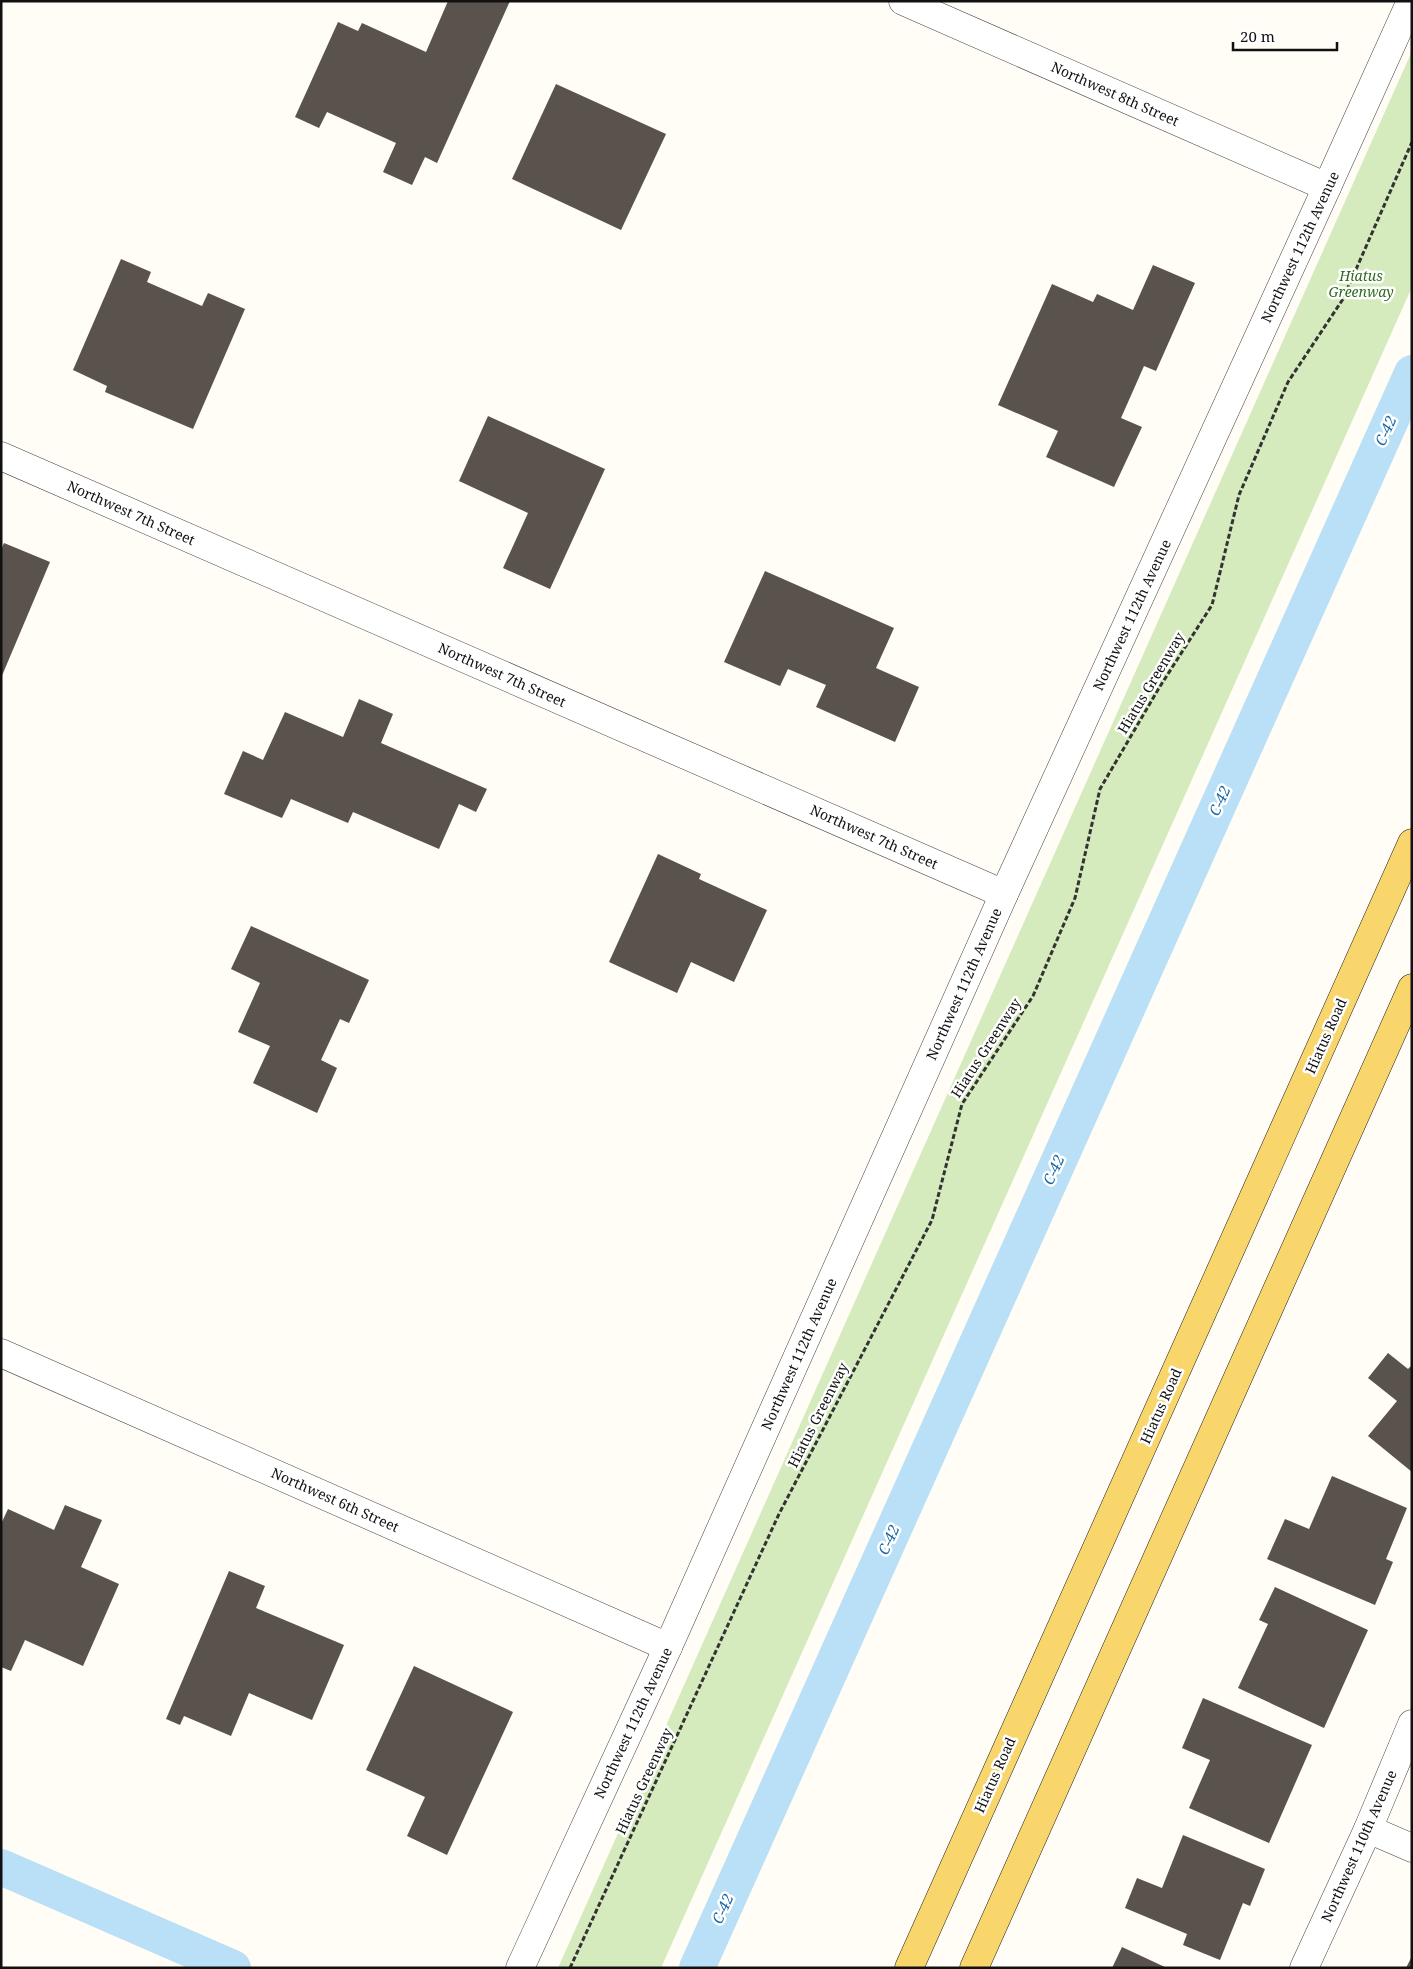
<svg xmlns="http://www.w3.org/2000/svg" width="1413" height="1969" font-family="'Noto Serif',serif">
	<rect width="100%" height="100%" fill="#fffdf5"/>
	<path fill="#d5ebbd" d="M1412,51V287L661,1968H558Z"/>
	<g fill="none" stroke-linecap="round" stroke-linejoin="round">
		<g stroke="#b9e0f7" stroke-width="36">
			<path d="M1,1867L233,1968"/>
			<path d="M697,1968L1412,373"/>
		</g>
	</g>
	<g fill="#5a524d">
		<path d="M448,1H510L437,163L425,157L412,185L383,172L396,143L327,112L319,128L295,117L338,22L358,31L362,23L426,52Z"/>
		<path d="M556,84L666,134L621,230L512,179Z"/>
		<path d="M121,259L151,272L147,282L202,306L208,293L245,309L193,429L105,392L107,386L73,370Z"/>
		<path d="M1153,265L1195,283L1156,371L1144,366L1121,418L1142,427L1114,487L1046,457L1058,431L998,405L1052,284L1093,302L1097,294L1133,310Z"/>
		<path d="M488,416L605,469L550,589L503,568L528,513L459,481Z"/>
		<path d="M4,543L50,562L1,678V550Z"/>
		<path d="M765,571L894,628L876,668L919,687L895,742L816,707L826,685L788,669L780,686L724,662Z"/>
		<path d="M359,699L393,714L381,743L487,789L476,812L459,804L439,849L353,812L348,823L291,799L282,818L224,794L243,751L263,760L285,712L343,737Z"/>
		<path d="M658,854L701,874L699,879L767,910L734,982L691,962L677,993L609,962Z"/>
		<path d="M251,926L369,980L349,1023L340,1019L321,1060L337,1068L317,1113L253,1083L270,1046L238,1032L260,983L231,969Z"/>
		<path d="M1388,1353L1408,1369L1412,1365V1472L1368,1436L1397,1401L1368,1378Z"/>
		<path d="M1332,1476L1407,1508L1386,1559L1393,1562L1375,1605L1267,1559L1285,1519L1309,1529Z"/>
		<path d="M65,1505L102,1520L81,1567L119,1584L83,1666L25,1640L11,1671L1,1667V1524L8,1509L54,1530Z"/>
		<path d="M229,1571L265,1586L256,1608L344,1645L312,1720L249,1693L231,1736L184,1716L180,1725L166,1719Z"/>
		<path d="M1275,1587L1368,1630L1324,1728L1238,1688L1268,1624L1259,1620Z"/>
		<path d="M414,1666L513,1712L447,1855L407,1836L425,1797L366,1770Z"/>
		<path d="M1203,1698L1312,1745L1269,1843L1189,1808L1210,1760L1182,1748Z"/>
		<path d="M1183,1835L1265,1869L1250,1906L1243,1903L1220,1960L1183,1945L1187,1934L1125,1908L1137,1878L1162,1888Z"/>
		<path d="M1122,1947L1167,1968H1112Z"/>
		<path d="M1412,1956V1968H1406Z"/>
	</g>
	<g fill="none" stroke-linecap="round" stroke-linejoin="round">
		<defs>
			<g id="minor">
				<path d="M903,1L1327,187"/>
				<path d="M1,456L1004,894"/>
				<path d="M1,1353L668,1647"/>
				<path d="M1368,1829L1412,1848"/>
				<path d="M520,1968L668,1647L1004,894L1327,187L1411,1"/>
				<path d="M1304,1968L1368,1829L1412,1724"/>
			</g>
			<g id="major">
				<path d="M909,1968L1412,843"/>
				<path d="M974,1968L1412,988"/>
			</g>
		</defs>
		<use href="#minor" stroke="#444" stroke-width="29"/>
		<use href="#major" stroke="#222" stroke-width="29"/>
		<path stroke="#333" stroke-width="3" stroke-dasharray="5 2.5" stroke-linecap="butt" d="M570,1968L779,1514L932,1220L962,1104L1033,996L1075,898L1100,789L1159,688L1212,605L1239,495L1288,382L1343,299L1412,142"/>
		<use href="#minor" stroke="#fff" stroke-width="28"/>
		<use href="#major" stroke="#f9d66b" stroke-width="28"/>
	</g>
	<g text-anchor="middle" stroke-width="5" stroke-linejoin="round" paint-order="stroke">
		<g font-size="14" fill="#111" stroke="#fff">
			<text transform="translate(1115 94) rotate(24)" y="5">Northwest 8th Street</text>
			<text transform="translate(1300 247) rotate(-65)" y="5">Northwest 112th Avenue</text>
			<text transform="translate(131 513) rotate(24)" y="5">Northwest 7th Street</text>
			<text transform="translate(1132 615) rotate(-65)" y="5">Northwest 112th Avenue</text>
			<text transform="translate(502 675) rotate(24)" y="5">Northwest 7th Street</text>
			<text transform="translate(1151 683) rotate(-59)" y="5">Hiatus Greenway</text>
			<text transform="translate(874 837) rotate(24)" y="5">Northwest 7th Street</text>
			<text transform="translate(964 984) rotate(-66)" y="5">Northwest 112th Avenue</text>
			<text transform="translate(1326 1036) rotate(-66)" y="5">Hiatus Road</text>
			<text transform="translate(986 1048) rotate(-57)" y="5">Hiatus Greenway</text>
			<text transform="translate(799 1354) rotate(-66)" y="5">Northwest 112th Avenue</text>
			<text transform="translate(1161 1406) rotate(-66)" y="5">Hiatus Road</text>
			<text transform="translate(818 1415) rotate(-63)" y="5">Hiatus Greenway</text>
			<text transform="translate(335 1500) rotate(24)" y="5">Northwest 6th Street</text>
			<text transform="translate(633 1723) rotate(-65)" y="5">Northwest 112th Avenue</text>
			<text transform="translate(995 1775) rotate(-66)" y="5">Hiatus Road</text>
			<text transform="translate(644 1781) rotate(-65)" y="5">Hiatus Greenway</text>
			<text transform="translate(1359 1846) rotate(-66)" y="5">Northwest 110th Avenue</text>
		</g>
		<g font-size="14" font-style="italic" fill="#2f6b1f" stroke="#fff">
			<text x="1361" y="281">Hiatus<tspan x="1361" dy="16">Greenway</tspan></text>
		</g>
		<g font-size="15" font-style="italic" fill="#1768a6" stroke="#fff">
			<text transform="translate(1386 431) rotate(-66)" y="5">C-42</text>
			<text transform="translate(1220 801) rotate(-66)" y="5">C-42</text>
			<text transform="translate(1054 1170) rotate(-66)" y="5">C-42</text>
			<text transform="translate(889 1540) rotate(-66)" y="5">C-42</text>
			<text transform="translate(723 1909) rotate(-66)" y="5">C-42</text>
		</g>
	</g>
	<rect width="1413" height="1969" fill="none" stroke="#111111" stroke-width="5"/>
	<path d="M1233 42v8h104v-8" fill="none" stroke="#111111" stroke-width="2.5"/>
	<text x="1240" y="42" font-size="15" fill="#111111" stroke="#ffffff" stroke-width="4" paint-order="stroke">20 m</text>
</svg>
